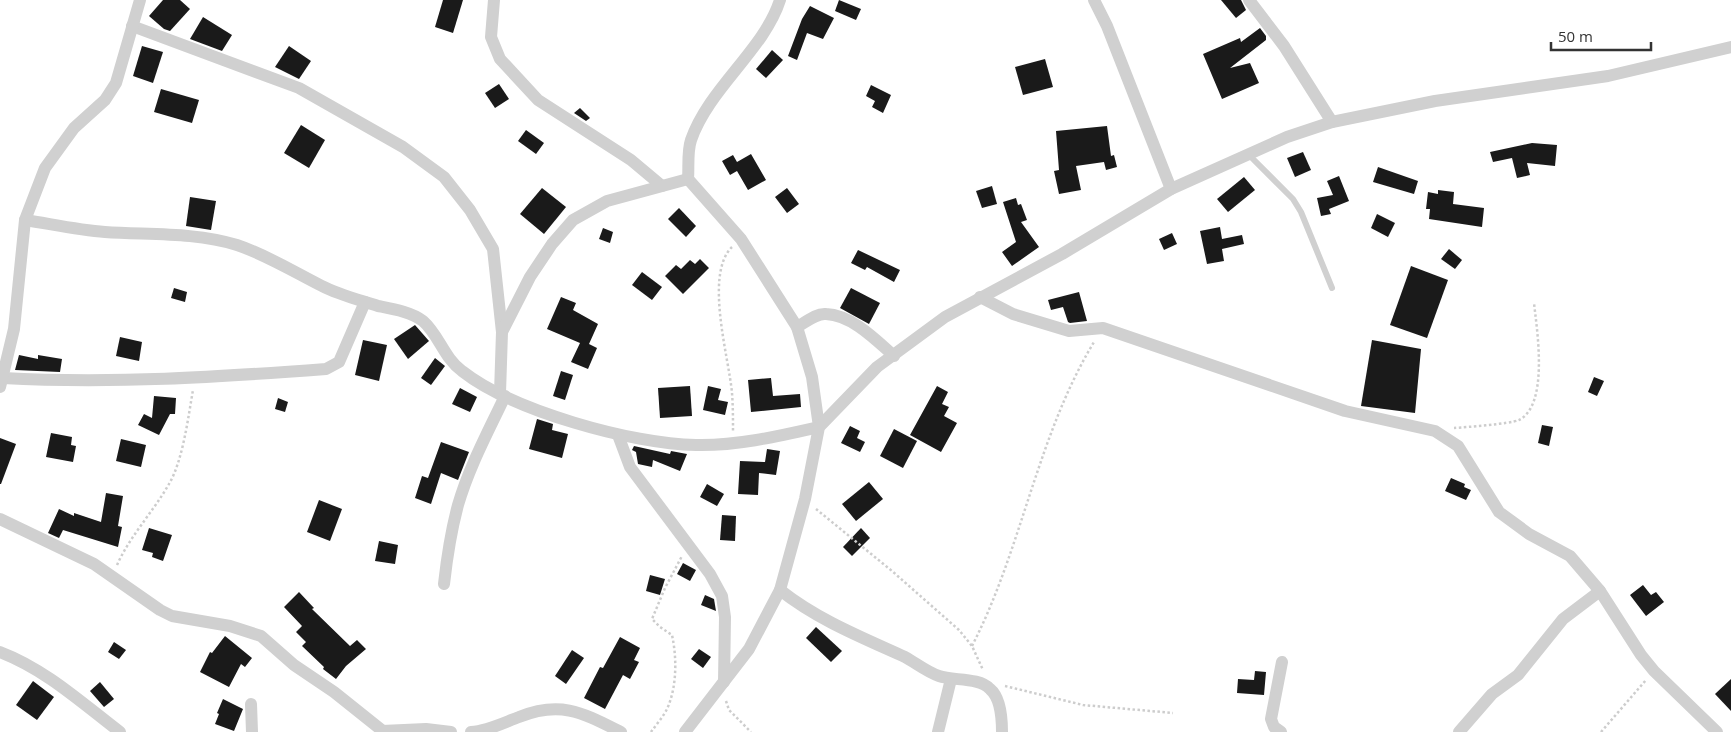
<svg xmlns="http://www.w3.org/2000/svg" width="1731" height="732" font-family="'Open Sans',sans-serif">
	<rect width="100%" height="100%" fill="#fff"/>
	<g fill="#1a1a1a">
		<path d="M163,0H180L190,9L170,31L164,29L149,16Z"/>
		<path d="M443,0H463L453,33L435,27Z"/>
		<path d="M839,0L861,9L856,20L835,11Z"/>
		<path d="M1221,0H1241L1246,10L1236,18Z"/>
		<path d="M810,6L834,18L823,39L807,33L797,60L788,56L802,19Z"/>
		<path d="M203,17L232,35L222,51L190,39Z"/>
		<path d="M1260,28L1266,36V40L1230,68L1250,63L1259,83L1222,99L1203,54L1240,38L1241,42Z"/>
		<path d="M142,46L163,52L153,83L133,76Z"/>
		<path d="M289,46L311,61L299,79L275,67Z"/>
		<path d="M772,50L783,60L766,78L756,69Z"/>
		<path d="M1045,59L1053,87L1023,95L1015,67Z"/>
		<path d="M499,84L509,99L495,108L485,93Z"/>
		<path d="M871,85L891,95L883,113L872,107L875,101L866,96Z"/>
		<path d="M161,89L199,100L192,123L154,112Z"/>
		<path d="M580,108L590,118L586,121L574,113Z"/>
		<path d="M301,125L325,140L309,168L284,153Z"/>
		<path d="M1107,126L1111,156L1114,155L1117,167L1106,170L1104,162L1076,166L1081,190L1059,194L1054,171L1059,170L1056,131Z"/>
		<path d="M526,130L544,143L536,154L518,141Z"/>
		<path d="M1532,143L1557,145L1555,166L1527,163L1530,175L1517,178L1512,158L1493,162L1490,152Z"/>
		<path d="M1303,152L1311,170L1295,177L1287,158Z"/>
		<path d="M751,154L766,180L748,190L737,171L730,175L722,161L733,155L737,162Z"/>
		<path d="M1378,167L1418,181L1414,194L1373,182Z"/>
		<path d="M1339,176L1349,201L1329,209L1331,214L1321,216L1317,198L1333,195L1327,181Z"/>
		<path d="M1244,177L1255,190L1228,212L1217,199Z"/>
		<path d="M992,186L997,204L982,208L976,191Z"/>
		<path d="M542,188L566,207L544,234L520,214Z"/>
		<path d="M787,188L799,204L787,213L775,197Z"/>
		<path d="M1438,190L1454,192L1453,204L1484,208L1482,227L1429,219L1430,209H1426L1428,192L1438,194Z"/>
		<path d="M190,197L216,201L211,230L186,226Z"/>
		<path d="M1016,198L1018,205L1021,204L1027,220L1021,222L1039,247L1012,266L1002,252L1016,242L1003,202Z"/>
		<path d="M679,208L696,226L686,237L668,219Z"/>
		<path d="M1377,214L1395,223L1388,237L1371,228Z"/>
		<path d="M1220,227L1222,239L1242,235L1244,244L1222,249L1224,261L1207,264L1200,231Z"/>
		<path d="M603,228L613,232L610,243L599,239Z"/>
		<path d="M1172,233L1177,244L1164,250L1159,239Z"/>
		<path d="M1449,249L1462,260L1455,269L1441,259Z"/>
		<path d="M858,250L900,270L894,282L867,267L865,270L851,263Z"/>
		<path d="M700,259L709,268L683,294L665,276L676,265L681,269L690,260L695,264Z"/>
		<path d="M1411,266L1448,280L1427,338L1390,325Z"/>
		<path d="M642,272L662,287L652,300L632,285Z"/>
		<path d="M174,288L187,292L185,302L171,298Z"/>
		<path d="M851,288L880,303L869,324L840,308Z"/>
		<path d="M1079,292L1087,321L1070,323L1068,322L1063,307L1051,310L1048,300Z"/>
		<path d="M561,297L576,303L573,310L598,324L589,344L597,348L588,369L571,362L580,343L547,329Z"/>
		<path d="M415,325L429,341L408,359L394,339Z"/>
		<path d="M120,337L142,342L139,361L116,356Z"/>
		<path d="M363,340L387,345L379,381L355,375Z"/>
		<path d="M1372,340L1421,349L1415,413L1361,406Z"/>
		<path d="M19,355L38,359V355L62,359L60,372L15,370Z"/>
		<path d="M435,358L445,366L431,385L421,378Z"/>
		<path d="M561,371L573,375L565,400L553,396Z"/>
		<path d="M1594,377L1604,381L1597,396L1588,392Z"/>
		<path d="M771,378L773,396L800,394L801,407L751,412L748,380Z"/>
		<path d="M690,386L692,416L660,418L658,388Z"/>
		<path d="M708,386L721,389L718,400L728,402L725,415L703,410Z"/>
		<path d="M937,386L948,392L942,404L949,407L944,416L957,423L941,452L910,435Z"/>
		<path d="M460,388L477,397L470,412L452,404Z"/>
		<path d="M154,396L176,398L175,414H170L159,435L138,425L144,414L152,418Z"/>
		<path d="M278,398L288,402L285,412L275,409Z"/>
		<path d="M537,419L553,424L552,430L568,434L562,458L529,449Z"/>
		<path d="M1542,425L1553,427L1549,446L1538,443Z"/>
		<path d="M850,426L860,431L857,438L865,442L860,452L841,443Z"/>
		<path d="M894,429L917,441L903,468L880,456Z"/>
		<path d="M51,433L72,437L71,445L76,446L73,462L46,457Z"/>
		<path d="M0,438L16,444L1,484H0Z"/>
		<path d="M121,439L146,445L141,467L116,461Z"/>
		<path d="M441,442L469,452L458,480L441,473L431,504L415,498L422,476L428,478Z"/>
		<path d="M634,446L670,454L671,451L687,454L680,471L653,460L652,467L638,464L636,452L632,450Z"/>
		<path d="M767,449L780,451L776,475L759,473L758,495L738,494L740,461L765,462Z"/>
		<path d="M1451,478L1465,484L1464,487L1471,490L1466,500L1445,491Z"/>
		<path d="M869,482L883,499L856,521L842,504Z"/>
		<path d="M707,484L724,494L717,506L700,497Z"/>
		<path d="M106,493L123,496L118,526L122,527L118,547L63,530L59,538L48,533L59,509L74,516V513L101,522Z"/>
		<path d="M319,500L342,509L330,541L307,532Z"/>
		<path d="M722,515L736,516L735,541L720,540Z"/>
		<path d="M149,528L172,535L163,561L152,557L153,553L142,550Z"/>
		<path d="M861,528L870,538L852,556L843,547Z"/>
		<path d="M379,541L398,545L395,564L375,561Z"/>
		<path d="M683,563L696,570L690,581L677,574Z"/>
		<path d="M650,575L665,579L660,595L646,591Z"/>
		<path d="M1643,585L1651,595L1656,592L1664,602L1646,616L1630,595Z"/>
		<path d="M299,592L314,608L312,609L350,646L357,640L366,649L346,666L336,679L323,669L324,667L302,646L306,642L296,632L302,626L284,607Z"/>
		<path d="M705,595L714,599L716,611L701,605Z"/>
		<path d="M816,627L842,651L831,662L806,638Z"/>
		<path d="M225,636L252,658L245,667L241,664L229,687L200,672L210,652L212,653Z"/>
		<path d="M620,637L640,648L634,660L639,662L630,679L623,675L605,709L584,698L600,667L603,668Z"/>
		<path d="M114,642L126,650L119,659L108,652Z"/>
		<path d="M699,649L711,657L703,668L691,659Z"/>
		<path d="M572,650L584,658L566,684L555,676Z"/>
		<path d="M1255,671L1266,672L1264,695L1237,693L1238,679L1254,680Z"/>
		<path d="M1731,679V711L1715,694Z"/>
		<path d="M33,681L54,697L37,720L16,705Z"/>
		<path d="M100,682L114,699L104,707L90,691Z"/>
		<path d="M223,699L243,709L234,731L215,724L219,714L217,713Z"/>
	</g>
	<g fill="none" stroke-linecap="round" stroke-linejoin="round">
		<g stroke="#cdcdcd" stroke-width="2.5" stroke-dasharray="2.5 2.5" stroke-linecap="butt">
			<path d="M732,247C704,274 729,358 732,393C733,406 733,419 733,432"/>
			<path d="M1454,428C1467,427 1509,424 1519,420C1549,405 1537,330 1534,303"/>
			<path d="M816,509L892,571L959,630L972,646L983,670"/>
			<path d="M117,565C130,536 153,512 169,484C183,460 188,418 193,390"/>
			<path d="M972,646C1022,549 1037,436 1094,342"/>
			<path d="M1005,686L1083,705L1173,713"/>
			<path d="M726,701L729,710L751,732"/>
			<path d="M651,732C656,725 663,717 667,709C677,687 677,658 672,635L660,627L652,619L665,588L682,556"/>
			<path d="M1601,732L1646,680"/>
		</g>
		<path stroke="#d0d0d0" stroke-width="6" d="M1248,154L1293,199L1301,212L1332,288"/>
		<g stroke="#d0d0d0" stroke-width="12">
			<path d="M494,0L491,37L500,59L538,100L631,160L662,186"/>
			<path d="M1094,0L1107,26L1171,189"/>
			<path d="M1249,0L1284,46L1332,122"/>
			<path d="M132,26L299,88L403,147L444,177L470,210L493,249L502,332"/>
			<path d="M25,220C51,224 78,230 105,232C149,235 195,232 237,245C267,255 294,272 322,286C339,295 360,300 378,306C393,309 411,312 423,321C439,335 444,358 462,371C513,411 632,444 696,445C737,446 779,436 819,427L812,377L797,327L741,239L688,179C689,167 687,152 691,140C709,88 764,50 780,0"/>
			<path d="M980,297L1013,314L1069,331L1103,328L1345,411L1435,431L1458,446L1499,512L1529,534L1570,556L1600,591L1641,655L1654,671L1717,732"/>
			<path d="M797,327C806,322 816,313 826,314C852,315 876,340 894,356"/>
			<path d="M3,378C112,384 218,377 326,369L339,362L365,302"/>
			<path d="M0,387L14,329L25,220L45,168L74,128L105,100L116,83L140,0"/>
			<path d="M500,393L502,332L530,277L552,244L573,220L607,201L688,179"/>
			<path d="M618,435L630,467L710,574L722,596L725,617L724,682"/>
			<path d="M0,519L94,564L160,610L172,616L230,626L261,636L294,665L334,692L384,732"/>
			<path d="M444,584C447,557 451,531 458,505C469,467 488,432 505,396"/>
			<path d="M780,590C818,620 861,637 905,657C916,663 927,672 939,676C953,681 979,677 990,689C1001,698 1002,719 1002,732"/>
			<path d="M0,652C45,669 82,703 120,732"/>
			<path d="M251,704L252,732"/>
			<path d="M382,731L426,729L451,732"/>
			<path d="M471,732C487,731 503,723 519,717C561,700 583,713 621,732"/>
			<path d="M685,732L749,649L780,590L805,499L819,427L877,367L945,317L1062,254L1171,189L1287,137L1332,122L1435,101L1608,76L1731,47"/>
			<path d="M938,732L951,679"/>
			<path d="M1281,732L1274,727L1271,719L1282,662"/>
			<path d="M1459,732L1492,694L1518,675L1563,619L1600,591"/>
		</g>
	</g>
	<path d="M1551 42v8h100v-8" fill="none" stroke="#333333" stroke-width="2.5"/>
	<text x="1558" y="42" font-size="15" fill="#333333" stroke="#ffffff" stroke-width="4" paint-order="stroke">50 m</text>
</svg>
